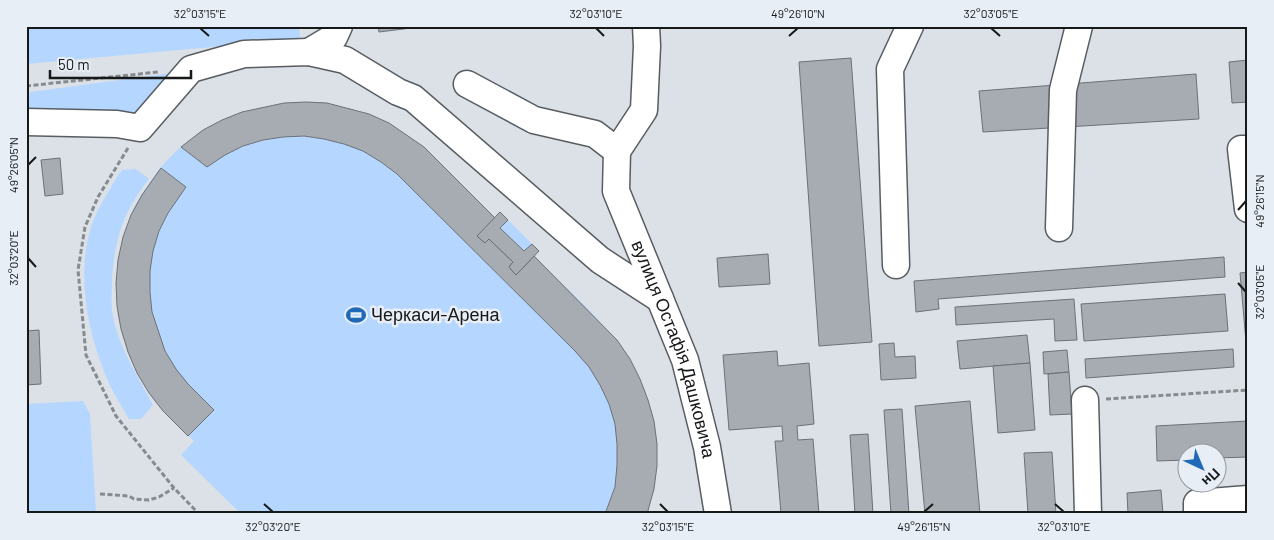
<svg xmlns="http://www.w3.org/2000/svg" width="1274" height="540" font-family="Barlow,sans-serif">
	<rect width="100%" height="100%" fill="#dbe1e7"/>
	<g fill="#b5d6ff">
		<path d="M26,26H299L300,39L26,64Z"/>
		<path d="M172,73L142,112L28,113L30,92Z"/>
		<path d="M306,102C399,109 433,156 495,218L500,212L539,251L534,257C582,304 640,349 653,420C655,430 654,443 654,454C654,475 655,494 647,514H241L181,455L194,441C167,415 140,387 127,350C123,336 117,320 117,306C118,291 122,275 124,260C126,246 127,229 131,215C134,205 142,194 148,185C185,129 240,104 306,102Z"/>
		<path d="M136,169L149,179C123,211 114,241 112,281C112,291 111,302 112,311C117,345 138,376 153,405L141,419H129C120,403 110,388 104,371C86,326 76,268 93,221C99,206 109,191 117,177L122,170Z"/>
		<path d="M83,401L90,414L96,512L78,514H26V404Z"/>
	</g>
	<g fill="#a7acb3" stroke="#6c7177">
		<path d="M378,26H419V27L379,32Z"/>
		<path d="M851,58L872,342L819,346L799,62Z"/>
		<path d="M1248,60V102L1232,103L1229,62Z"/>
		<path d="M1196,74L1199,119L983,132L979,91Z"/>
		<path d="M306,102L327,103L369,114L389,123L424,147L495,218L477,236L485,243L489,239L513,262L509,267L516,275L534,256L617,340L630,359L640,379L648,400L654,421L657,444V466L654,489L647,514H605L615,487L617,465V444L615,424L609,404L600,385L589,367L575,351L397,174L381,162L363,151L344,144L324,139L304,136L283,137L263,140L243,146L225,155L207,167L181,147L203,130L222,120L242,112L284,103Z"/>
		<path d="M60,158L63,194L45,196L41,160Z"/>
		<path d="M161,168L186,187L168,213L159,231L153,251L150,271V292L152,312L165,351L176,369L188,384L214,410L188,436L163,411L149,393L137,373L128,352L121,329L117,306L116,283L118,260L123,237L131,215L142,195Z"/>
		<path d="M500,212L508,220L500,228L524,251L532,244L539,251L516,275L509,267L513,262L489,239L485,243L477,236Z"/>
		<path d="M768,254L770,284L719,287L717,258Z"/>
		<path d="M1224,257L1225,277L938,299L939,309L916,312L914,281Z"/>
		<path d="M1248,272V365L1240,273Z"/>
		<path d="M1225,294L1228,331L1084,341L1081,304Z"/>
		<path d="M1074,299L1077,340L1055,341L1054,319L956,325L955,307Z"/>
		<path d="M39,330L41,384L26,385V331Z"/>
		<path d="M1027,335L1030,363L960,369L957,341Z"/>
		<path d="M894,343L895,357L915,356L916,378L881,380L879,344Z"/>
		<path d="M1233,349L1234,367L1086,378L1085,359Z"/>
		<path d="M1067,350L1069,372L1044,374L1043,352Z"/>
		<path d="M777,351L778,366L809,363L814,424L797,426L798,440L813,439L819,514H781L775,441H783L782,426L729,430L723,355Z"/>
		<path d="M1030,363L1035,430L998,433L993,366Z"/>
		<path d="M1069,372L1072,414L1050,415L1048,374Z"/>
		<path d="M970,401L980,514H925L915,406Z"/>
		<path d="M902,409L909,514H891L884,410Z"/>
		<path d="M1248,421V457L1216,458V452H1186V460L1157,461L1156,426Z"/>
		<path d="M868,434L873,514H855L850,435Z"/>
		<path d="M1052,452L1056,514H1028L1024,453Z"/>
		<path d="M1161,490L1163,514H1128L1127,493Z"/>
	</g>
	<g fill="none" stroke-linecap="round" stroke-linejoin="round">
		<defs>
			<g id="minor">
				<path id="s1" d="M646,26L647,46L644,110L617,151L616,191L685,360L707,447L718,514"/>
				<path d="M309,52L334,37L339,26"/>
				<path d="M467,84L534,120L595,134L617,151"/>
				<path d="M26,122L117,124L140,128L191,69L244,54L309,52L345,60L398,92L413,98L600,260L660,299"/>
				<path d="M1248,149H1241L1248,209"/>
				<path d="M1059,228L1063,90L1079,26"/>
				<path d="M896,265L890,69L910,26"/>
				<path d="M1085,400L1088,514"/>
				<path d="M1197,514V503L1248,499"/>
			</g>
		</defs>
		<use href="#minor" stroke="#585d62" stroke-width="29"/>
		<g stroke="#878b8f" stroke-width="3" stroke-dasharray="5 2.5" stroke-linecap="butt">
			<path d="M26,86L158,72"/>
			<path d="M128,148L98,197L85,227L78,270L86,355L116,416L174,488L199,514"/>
			<path d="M1106,399L1248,390"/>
			<path d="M100,494L129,496L134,499L149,500L159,497L174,488"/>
		</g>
		<use href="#minor" stroke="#fff" stroke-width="26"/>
	</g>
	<path fill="none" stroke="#16181a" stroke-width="2" d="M200,28L209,36M596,28L604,36M991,28L1000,36M789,36L798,28M28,165L36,157M1238,210L1246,201M28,258L36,267M1238,283L1246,292M264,504L273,512M660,504L668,512M1055,504L1064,512M924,512L933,504"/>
	<defs>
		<symbol id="stadium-bare" viewBox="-9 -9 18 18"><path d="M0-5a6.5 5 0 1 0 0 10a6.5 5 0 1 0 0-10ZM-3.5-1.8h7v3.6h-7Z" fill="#1f69b8" stroke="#e8eef5" stroke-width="2.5" paint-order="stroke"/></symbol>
	</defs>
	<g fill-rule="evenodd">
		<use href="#stadium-bare" x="342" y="301" width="28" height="28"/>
	</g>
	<g text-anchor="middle" stroke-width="5" stroke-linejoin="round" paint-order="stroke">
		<g font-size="18" fill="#16181a" stroke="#e8eef5" text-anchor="start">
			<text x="371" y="321">Черкаси-Арена</text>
		</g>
		<g font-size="18" fill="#16181a" stroke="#e8eef5">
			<text dy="6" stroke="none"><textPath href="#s1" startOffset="342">вулиця Остафія Дашковича</textPath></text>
		</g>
	</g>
	<rect width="1274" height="540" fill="none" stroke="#e8eef5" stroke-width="55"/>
	<g transform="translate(1202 468) rotate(136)"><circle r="24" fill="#e8eef5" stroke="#94989d"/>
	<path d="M0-4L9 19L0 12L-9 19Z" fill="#1f69b8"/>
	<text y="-8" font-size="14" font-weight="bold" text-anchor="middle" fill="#16181a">Пн</text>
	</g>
	<path d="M50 70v8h141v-8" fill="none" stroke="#16181a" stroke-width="2.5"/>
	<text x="58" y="70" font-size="15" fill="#16181a" stroke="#e8eef5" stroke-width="4" paint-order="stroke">50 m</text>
	<rect x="28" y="28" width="1218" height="484" fill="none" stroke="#16181a" stroke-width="2"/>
	<g font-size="12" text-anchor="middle" fill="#16181a">
		<text x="200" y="18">32°03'15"E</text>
		<text x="596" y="18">32°03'10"E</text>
		<text x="798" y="18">49°26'10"N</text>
		<text x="991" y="18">32°03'05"E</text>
		<text transform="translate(14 165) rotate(-90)" y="4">49°26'05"N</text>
		<text transform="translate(1260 201) rotate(-90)" y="4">49°26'15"N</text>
		<text transform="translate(14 258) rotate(-90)" y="4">32°03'20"E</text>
		<text transform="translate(1260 292) rotate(-90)" y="4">32°03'05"E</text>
		<text x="273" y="531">32°03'20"E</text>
		<text x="668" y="531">32°03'15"E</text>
		<text x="924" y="531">49°26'15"N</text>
		<text x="1064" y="531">32°03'10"E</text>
	</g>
</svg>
